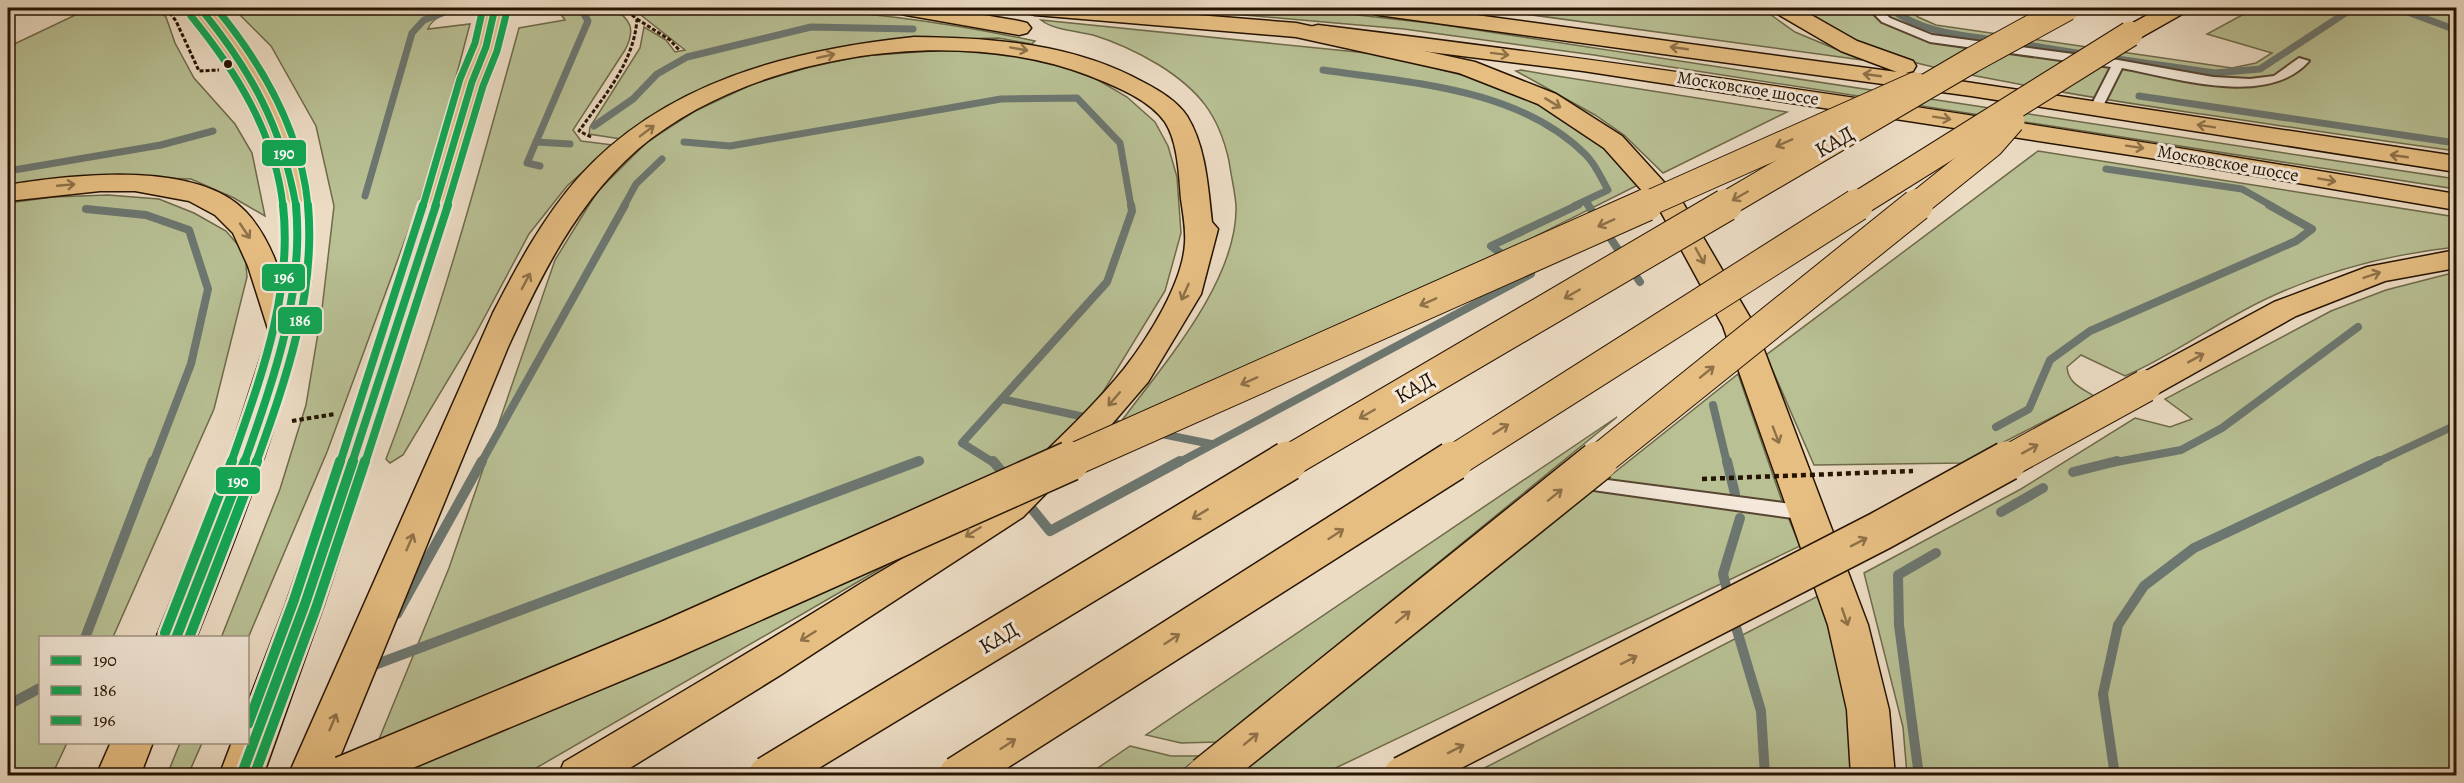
<svg xmlns="http://www.w3.org/2000/svg" width="2464" height="783" font-family="Alegreya,serif">
	<rect width="100%" height="100%" fill="#ecdcc4"/>
	<filter id="stains"><feTurbulence type="fractalNoise" baseFrequency=".00333" numOctaves="4"/><feColorMatrix values="0 0 0 0 .2 0 0 0 0 .09 0 0 0 0 .02 0 0 0 .5 -.17"/></filter>
	<radialGradient id="worn" r=".72"><stop offset=".6" stop-color="#630" stop-opacity="0"/><stop offset="1" stop-color="#630" stop-opacity=".3"/></radialGradient>
	<g fill="#b8c094" stroke="#6e6a4a" stroke-width="1.5">
		<path d="M90,8H156L166,17L175,43L194,78L235,124L252,153L265,216L234,198L191,179L136,177L8,187V47Z"/>
		<path d="M233,8H612C631,19 636,29 625,50L573,130L581,141L613,145L567,186L529,234L475,335L403,455L390,463L386,459C440,318 479,173 519,28L565,20L560,13C534,7 437,0 428,29L470,24L433,164L327,452L248,638H221L280,489L306,405L322,309L334,206L316,126L271,46Z"/>
		<path d="M632,8C680,8 729,6 778,8C864,11 951,23 1035,41L1032,44L998,38L901,40L676,104L642,123L621,139L589,134L590,127L640,48L644,27L666,40L675,52L685,50Z"/>
		<path d="M1164,8H1296L1437,24L2456,179V189L1594,55L1404,29Z"/>
		<path d="M1481,8H1761L1795,32L1862,60Z"/>
		<path d="M1796,8H1907L1918,17L1936,25L2232,68L2256,63L2272,53L2207,34L2255,8H2456V151C2367,139 2277,125 2187,112C2127,103 2068,94 2008,82C1938,69 1853,55 1796,8Z"/>
		<path d="M1041,20L1377,54L1494,83L1533,100L1609,150L1642,183L1490,259L1120,423C1162,366 1238,281 1236,206C1235,191 1231,176 1229,161C1219,115 1199,90 1159,65C1139,53 1116,42 1093,35C1078,31 1053,30 1041,20Z"/>
		<path d="M946,50L1001,53L1048,62L1088,74L1127,97L1155,122L1168,146L1177,177L1181,233L1165,291L1089,415L1049,454L956,525L524,775L364,776L449,568L555,260L597,192L647,142L695,111L753,84L806,68L861,56Z"/>
		<path d="M1521,70L1544,74L1787,112L1663,173L1624,135L1595,115L1516,71Z"/>
		<path d="M2038,151L2456,217V247C2392,254 2325,271 2266,299C2217,322 2174,355 2125,376L2081,355L2067,367C2068,383 2081,388 2094,396L1963,463L1814,465L1766,355Z"/>
		<path d="M108,195L159,199L194,213L226,231L245,253L247,277L214,409L113,637L40,638V742L67,743L52,775H8V203L53,197Z"/>
		<path d="M2456,272V775H1907L1903,727L1864,573L2021,489L2135,418L2170,427L2192,419L2165,399L2331,311L2386,290Z"/>
		<path d="M1738,374L1785,510L1800,546L1321,775L1234,776Z"/>
		<path d="M1617,417L1218,742L1181,743L1146,735Z"/>
		<path d="M1820,595L1851,718L1855,775L1469,776Z"/>
		<path d="M180,743H202L188,775H167Z"/>
		<path d="M1130,746L1171,756H1200L1176,775L1086,776Z"/>
	</g>
	<g fill="none" stroke-linecap="round" stroke-linejoin="round">
		<g stroke="#6c7771" stroke-width="7">
			<path d="M1890,8C1920,32 1957,35 1994,40"/>
			<path d="M2397,8L2456,30"/>
			<path d="M2014,43L2089,55"/>
			<path d="M2103,57L2215,73L2260,69L2353,8"/>
			<path d="M1323,70C1412,83 1519,88 1586,155C1596,165 1601,178 1608,190L1574,206"/>
			<path d="M2139,96L2456,143"/>
			<path d="M594,126L633,99L657,74L687,57L811,27L913,29"/>
			<path d="M536,142L570,144"/>
			<path d="M684,142L730,146L1001,99L1077,98L1120,143L1131,206"/>
			<path d="M540,166L527,163L588,21L583,12L572,8"/>
			<path d="M2106,169L2242,189L2272,206"/>
			<path d="M8,171L161,145L213,131"/>
			<path d="M365,196L412,33L424,20L455,8"/>
			<path d="M1586,201L1589,206"/>
			<path d="M624,206L636,184L662,159"/>
		</g>
		<g stroke="#6c7771" stroke-width="8">
			<path d="M1588,205L1640,282"/>
			<path d="M86,209L146,215L189,230L208,289L191,364L153,463"/>
			<path d="M1509,259L1491,246L1578,205"/>
			<path d="M1002,399L1126,426"/>
			<path d="M1713,405L1727,463"/>
			<path d="M1996,427L2029,409L2050,360L2090,331L2296,241L2312,229L2269,205"/>
			<path d="M1157,433L1211,444"/>
			<path d="M481,463L625,205"/>
			<path d="M915,463L920,461"/>
			<path d="M994,463L962,443L1107,282L1132,211L1131,205"/>
			<path d="M1178,463L1531,274L1521,267"/>
			<path d="M2111,463L2181,450L2222,428L2358,327"/>
			<path d="M2375,463L2456,425"/>
		</g>
		<g stroke="#6c7771" stroke-width="10">
			<path d="M993,461L1008,479"/>
			<path d="M1727,461L1735,494"/>
			<path d="M2073,472L2117,461"/>
			<path d="M1024,499L1050,531L1180,461"/>
			<path d="M2001,512L2043,488"/>
			<path d="M1729,598L1723,574L1740,518"/>
			<path d="M397,614L482,461"/>
			<path d="M1733,617L1761,711L1765,776"/>
			<path d="M85,638L153,461"/>
			<path d="M369,667L919,461"/>
			<path d="M8,705L40,688"/>
			<path d="M1919,776L1899,625L1898,575L1936,553"/>
			<path d="M2115,776L2103,694L2118,625L2144,586L2194,548L2379,461"/>
		</g>
		<defs>
			<g id="lane">
				<path d="M1868,8H1879L1890,18L1932,35L2118,60L2213,77L2250,79L2274,76L2299,58L2309,61C2268,108 2175,78 2122,68L2102,108L2096,112L2090,108L2111,67L1930,42L1882,22Z"/>
				<path d="M1600,479L1807,506L1813,508L1816,513L1813,518L1807,520L1600,491L1594,490L1591,485L1594,480Z"/>
			</g>
			<g id="primary">
				<path d="M189,8H212C279,81 323,178 311,280C306,320 293,360 282,399C259,480 227,559 196,638H156L223,474L269,332L248,266L233,233L215,215L189,201L135,191H100L8,201V185C70,175 182,162 236,203C259,221 272,249 281,276C290,202 272,125 231,62C219,42 202,27 189,8Z"/>
				<path d="M484,8H506L498,47L484,82L428,281L324,604L263,776H219L232,742H248V703L286,604L398,281L460,82L474,47Z"/>
				<path d="M895,8H942L1019,21L1027,23L1031,28L1027,33L1019,35L906,15L898,13Z"/>
				<path d="M1318,25C1699,71 2078,130 2456,194V210L2163,160L1583,71L1310,37L1306,32L1310,27Z"/>
				<path d="M914,37C994,38 1073,43 1145,83C1160,91 1177,101 1187,116C1206,147 1208,187 1212,222L1218,229L1201,294L1148,382L1099,439L1023,517L782,674L617,776H558L564,762C657,707 751,652 844,594C893,563 946,535 994,501C1010,489 1024,472 1039,458C1068,430 1098,401 1124,369C1148,338 1183,283 1185,243C1186,229 1183,213 1181,199C1179,175 1178,142 1165,122C1149,99 1115,86 1090,76C954,23 750,54 638,149C577,202 541,275 508,347L332,776H288L493,313C517,266 543,218 578,178C664,82 790,50 914,37Z"/>
				<path d="M2456,250V268L2385,281L2296,316L2157,394L2145,397L2133,394L2129,386L2133,378L2274,302L2367,267Z"/>
				<path d="M111,742H153L140,776H96Z"/>
			</g>
			<g id="highway">
				<path d="M1024,8H1110L1296,23L1475,62L1556,94L1622,136L1683,203L1755,326L1868,625L1889,710L1895,776H1851L1847,710L1828,625L1723,326L1661,212L1604,148L1538,104L1459,73L1296,37L1035,15L1027,13Z"/>
				<path d="M1367,8H1424L1897,72L1841,51L1776,13L1773,8H1799L1857,41L1913,61L1916,66L1913,71L1906,73L2456,156V172L1971,96L1378,15L1370,13Z"/>
				<path d="M2160,8H2187L2184,13L2138,39H2122L2118,34L2122,29Z"/>
			</g>
		</defs>
		<use href="#lane" stroke="#574532" stroke-width="4"/>
		<use href="#primary" stroke="#251301" stroke-width="3"/>
		<use href="#highway" stroke="#251301" stroke-width="3"/>
		<g stroke="#251301" stroke-width="3" stroke-dasharray="4 2" stroke-linecap="butt">
			<path d="M143,8H157"/>
			<path d="M166,8L176,21L199,71L219,70"/>
			<path d="M637,19L670,40L679,50"/>
			<path d="M591,137L579,131C604,96 634,63 637,19L623,8"/>
		</g>
		<path stroke="#251301" stroke-width="4" stroke-dasharray="4.5 3" stroke-linecap="butt" d="M292,421L335,414"/>
		<use href="#lane" fill="#f3e8d9" fill-rule="evenodd"/>
		<use href="#primary" fill="#e6be82" fill-rule="evenodd"/>
		<use href="#highway" fill="#e6be82" fill-rule="evenodd"/>
		<defs>
			<path id="primary-bridge-far2" d="M1643,206L1915,85"/>
			<g id="primary-bridge-far1">
				<path d="M1066,463L1646,205"/>
				<path d="M2005,463L2145,386"/>
			</g>
			<g id="primary-bridge">
				<path d="M343,776L666,641L1070,461"/>
				<path d="M1403,776L1880,531L2007,461"/>
			</g>
			<g id="highway-bridge-far2">
				<path d="M1723,206L1972,60L2067,8"/>
				<path d="M1855,206L2130,34"/>
				<path d="M1915,206L1991,145L2012,121"/>
			</g>
			<g id="highway-bridge-far1">
				<path d="M1286,463L1726,205"/>
				<path d="M1451,463L1857,205"/>
				<path d="M1596,463L1917,205"/>
			</g>
			<g id="highway-bridge">
				<path d="M768,776L1288,461"/>
				<path d="M958,776L1453,461"/>
				<path d="M1206,776L1598,461"/>
			</g>
		</defs>
		<use href="#primary-bridge-far2" stroke="#251301" stroke-width="27" stroke-linecap="butt"/>
		<use href="#primary-bridge-far1" stroke="#251301" stroke-width="34" stroke-linecap="butt"/>
		<use href="#primary-bridge" stroke="#251301" stroke-width="42" stroke-linecap="butt"/>
		<use href="#highway-bridge-far2" stroke="#251301" stroke-width="27" stroke-linecap="butt"/>
		<use href="#highway-bridge-far1" stroke="#251301" stroke-width="34" stroke-linecap="butt"/>
		<use href="#highway-bridge" stroke="#251301" stroke-width="42" stroke-linecap="butt"/>
		<path stroke="#251301" stroke-width="4.5" stroke-dasharray="5 4" stroke-linecap="butt" d="M1702,479L1913,471"/>
		<use href="#primary-bridge-far2" stroke="#e6be82" stroke-width="25"/>
		<use href="#primary-bridge-far1" stroke="#e6be82" stroke-width="32"/>
		<use href="#primary-bridge" stroke="#e6be82" stroke-width="39"/>
		<use href="#highway-bridge-far2" stroke="#e6be82" stroke-width="25"/>
		<use href="#highway-bridge-far1" stroke="#e6be82" stroke-width="32"/>
		<use href="#highway-bridge" stroke="#e6be82" stroke-width="39"/>
		<defs>
			<g id="bus-1-far2">
				<path d="M200,8C251,70 282,127 296,206"/>
				<path d="M435,206L472,82L486,47L495,8"/>
			</g>
			<g id="bus-1-far1">
				<path d="M244,463C274,380 304,293 296,205"/>
				<path d="M352,463L436,205"/>
			</g>
			<g id="bus-1">
				<path d="M176,638L245,461"/>
				<path d="M241,776L305,604L353,461"/>
			</g>
			<g id="bus-2-far2">
				<path d="M216,8C263,65 301,131 308,206"/>
				<path d="M447,206L483,86L497,51L507,11"/>
			</g>
			<g id="bus-2-far1">
				<path d="M256,463C286,379 316,295 308,205"/>
				<path d="M365,463L448,205"/>
			</g>
			<g id="bus-2">
				<path d="M189,638L257,461"/>
				<path d="M254,776L316,608L365,461"/>
			</g>
			<g id="bus-3-far2">
				<path d="M191,16C236,71 275,133 283,206"/>
				<path d="M423,206L460,79L475,43L483,8"/>
			</g>
			<g id="bus-3-far1">
				<path d="M231,463C260,379 293,295 283,205"/>
				<path d="M340,463L423,205"/>
			</g>
			<g id="bus-3">
				<path d="M165,633L232,461"/>
				<path d="M248,724L294,600L340,461"/>
			</g>
		</defs>
		<use href="#bus-1-far2" stroke="#f3e8d9" stroke-width="10"/>
		<use href="#bus-1-far1" stroke="#f3e8d9" stroke-width="13"/>
		<use href="#bus-1" stroke="#f3e8d9" stroke-width="15"/>
		<use href="#bus-2-far2" stroke="#f3e8d9" stroke-width="10"/>
		<use href="#bus-2-far1" stroke="#f3e8d9" stroke-width="13"/>
		<use href="#bus-2" stroke="#f3e8d9" stroke-width="15"/>
		<use href="#bus-3-far2" stroke="#f3e8d9" stroke-width="10"/>
		<use href="#bus-3-far1" stroke="#f3e8d9" stroke-width="13"/>
		<use href="#bus-3" stroke="#f3e8d9" stroke-width="15"/>
		<use href="#bus-1-far2" stroke="#10a855" stroke-width="7"/>
		<use href="#bus-1-far1" stroke="#10a855" stroke-width="8"/>
		<use href="#bus-1" stroke="#10a855" stroke-width="10"/>
		<use href="#bus-2-far2" stroke="#10a855" stroke-width="7"/>
		<use href="#bus-2-far1" stroke="#10a855" stroke-width="8"/>
		<use href="#bus-2" stroke="#10a855" stroke-width="10"/>
		<use href="#bus-3-far2" stroke="#10a855" stroke-width="7"/>
		<use href="#bus-3-far1" stroke="#10a855" stroke-width="8"/>
		<use href="#bus-3" stroke="#10a855" stroke-width="10"/>
	</g>
	<defs><path id="oneway-shaft" d="M-6 0H5M1.5-3L5.5 0L1.5 3" fill="none" stroke-width="1.6" stroke-linecap="round" stroke-linejoin="round" transform="scale(1.5)"/></defs>
	<g stroke="#8f7148">
		<use href="#oneway-shaft" transform="translate(1679 48) rotate(-172)"/>
		<use href="#oneway-shaft" transform="translate(1019 49) rotate(10)"/>
		<use href="#oneway-shaft" transform="translate(1500 54) rotate(7)"/>
		<use href="#oneway-shaft" transform="translate(826 56) rotate(-13)"/>
		<use href="#oneway-shaft" transform="translate(1872 75) rotate(-172)"/>
		<use href="#oneway-shaft" transform="translate(1553 103) rotate(31)"/>
		<use href="#oneway-shaft" transform="translate(1942 118) rotate(9)"/>
		<use href="#oneway-shaft" transform="translate(2206 126) rotate(-171)"/>
		<use href="#oneway-shaft" transform="translate(647 131) rotate(-37)"/>
		<use href="#oneway-shaft" transform="translate(1784 143) rotate(156)"/>
		<use href="#oneway-shaft" transform="translate(2135 147) rotate(9)"/>
		<use href="#oneway-shaft" transform="translate(2399 156) rotate(-172)"/>
		<use href="#oneway-shaft" transform="translate(2327 180) rotate(10)"/>
		<use href="#oneway-shaft" transform="translate(66 185) rotate(-5)"/>
		<use href="#oneway-shaft" transform="translate(1740 196) rotate(150)"/>
		<use href="#oneway-shaft" transform="translate(1606 223) rotate(156)"/>
		<use href="#oneway-shaft" transform="translate(245 231) rotate(56)"/>
		<use href="#oneway-shaft" transform="translate(1700 256) rotate(61)"/>
		<use href="#oneway-shaft" transform="translate(2372 275) rotate(-19)"/>
		<use href="#oneway-shaft" transform="translate(526 281) rotate(-62)"/>
		<use href="#oneway-shaft" transform="translate(1185 292) rotate(114)"/>
		<use href="#oneway-shaft" transform="translate(1572 294) rotate(150)"/>
		<use href="#oneway-shaft" transform="translate(1428 302) rotate(156)"/>
		<use href="#oneway-shaft" transform="translate(2196 358) rotate(-29)"/>
		<use href="#oneway-shaft" transform="translate(1707 372) rotate(-39)"/>
		<use href="#oneway-shaft" transform="translate(1249 381) rotate(156)"/>
		<use href="#oneway-shaft" transform="translate(1114 399) rotate(131)"/>
		<use href="#oneway-shaft" transform="translate(1367 414) rotate(150)"/>
		<use href="#oneway-shaft" transform="translate(1501 429) rotate(-32)"/>
		<use href="#oneway-shaft" transform="translate(1776 435) rotate(69)"/>
		<use href="#oneway-shaft" transform="translate(2030 449) rotate(-29)"/>
		<use href="#oneway-shaft" transform="translate(1555 495) rotate(-39)"/>
		<use href="#oneway-shaft" transform="translate(1200 514) rotate(149)"/>
		<use href="#oneway-shaft" transform="translate(973 532) rotate(148)"/>
		<use href="#oneway-shaft" transform="translate(1336 534) rotate(-33)"/>
		<use href="#oneway-shaft" transform="translate(410 542) rotate(-67)"/>
		<use href="#oneway-shaft" transform="translate(1859 542) rotate(-27)"/>
		<use href="#oneway-shaft" transform="translate(1403 617) rotate(-39)"/>
		<use href="#oneway-shaft" transform="translate(1845 617) rotate(71)"/>
		<use href="#oneway-shaft" transform="translate(808 636) rotate(148)"/>
		<use href="#oneway-shaft" transform="translate(1172 639) rotate(-33)"/>
		<use href="#oneway-shaft" transform="translate(1629 660) rotate(-27)"/>
		<use href="#oneway-shaft" transform="translate(333 722) rotate(-67)"/>
		<use href="#oneway-shaft" transform="translate(1251 739) rotate(-39)"/>
		<use href="#oneway-shaft" transform="translate(1008 744) rotate(-33)"/>
		<use href="#oneway-shaft" transform="translate(1456 749) rotate(-27)"/>
	</g>
	<circle fill="#251301" stroke="#f3e8d9" stroke-width="2" cx="228" cy="64" r="5"/>
	<g text-anchor="middle" stroke-width="6" stroke-linejoin="round" paint-order="stroke">
		<g font-size="18" fill="#251301" stroke="#f3e8d9">
			<text transform="translate(1748 88) rotate(9)" y="6">Московское шоссе</text>
			<text transform="translate(2228 163) rotate(10)" y="6">Московское шоссе</text>
		</g>
		<g font-size="22" fill="#251301" stroke="#f3e8d9">
			<text transform="translate(1834 141) rotate(-30)" y="8">КАД</text>
			<text transform="translate(1414 387) rotate(-30)" y="8">КАД</text>
			<text transform="translate(998 637) rotate(-31)" y="8">КАД</text>
		</g>
	</g>
	<g stroke="#f3e8d9" stroke-width="2">
		<rect x="261" y="139" width="46" height="28" rx="6" fill="#10a855"/>
		<rect x="261" y="263" width="45" height="29" rx="6" fill="#10a855"/>
		<rect x="277" y="306" width="46" height="29" rx="6" fill="#10a855"/>
		<rect x="215" y="466" width="46" height="29" rx="6" fill="#10a855"/>
	</g>
	<g font-size="16" text-anchor="middle" font-weight="bold" fill="#fff">
		<text x="284" y="159">190</text>
		<text x="284" y="283">196</text>
		<text x="300" y="326">186</text>
		<text x="238" y="487">190</text>
	</g>
	<rect width="2464" height="783" fill="none" stroke="#ecdcc4" stroke-width="30"/>
	<rect x="9" y="9" width="2446" height="765" fill="none" stroke="#251301" stroke-width="3"/>
	<rect x="15" y="15" width="2434" height="753" fill="none" stroke="#251301" stroke-width="1.5"/>
	<rect x="39" y="636" width="210" height="108" fill="#f3e8d9" stroke="#a19383" stroke-width="1.5"/>
	<rect x="51" y="656" width="30" height="9" fill="#10a855" stroke="#a19383" stroke-width="1.5"/>
	<text x="93" y="666" font-size="18" fill="#251301">190</text>
	<rect x="51" y="686" width="30" height="9" fill="#10a855" stroke="#a19383" stroke-width="1.5"/>
	<text x="93" y="696" font-size="18" fill="#251301">186</text>
	<rect x="51" y="716" width="30" height="9" fill="#10a855" stroke="#a19383" stroke-width="1.5"/>
	<text x="93" y="726" font-size="18" fill="#251301">196</text>
	<rect width="100%" height="100%" filter="url(#stains)"/>
	<rect width="100%" height="100%" fill="url(#worn)"/>
</svg>
